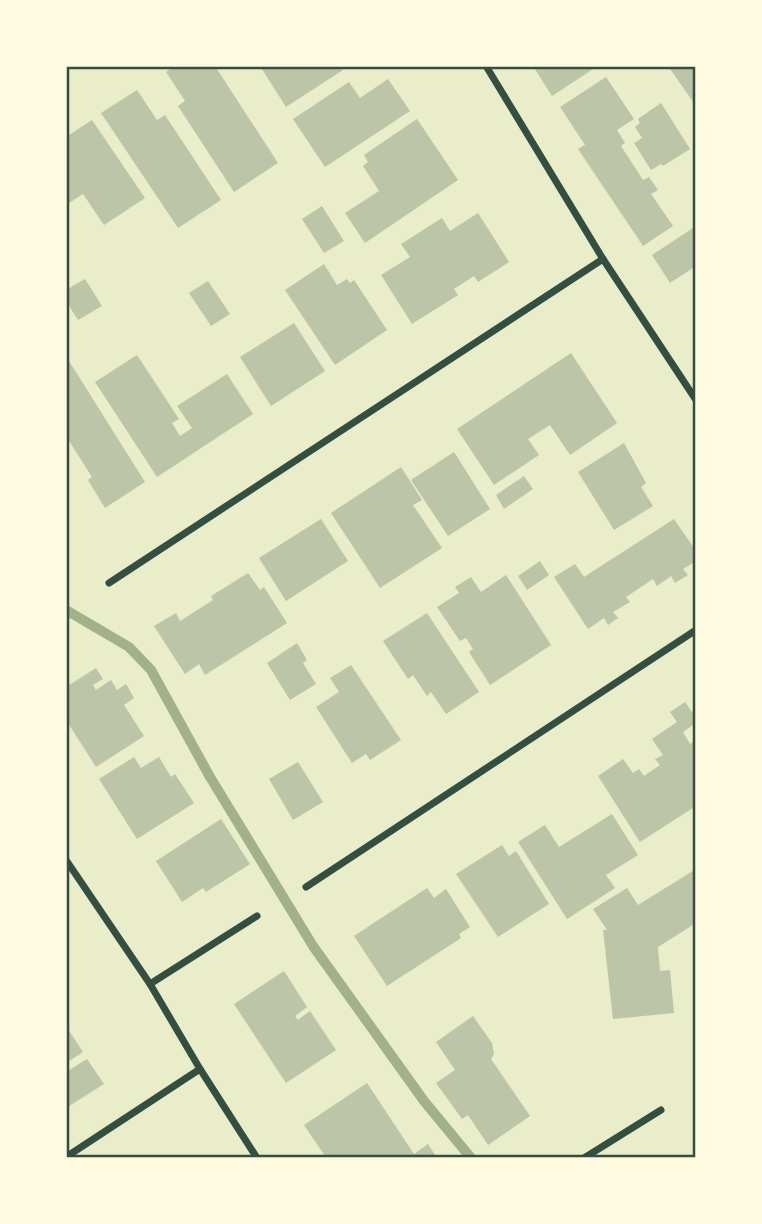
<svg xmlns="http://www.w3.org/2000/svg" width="762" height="1224" font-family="'Source Serif 4',serif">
	<rect width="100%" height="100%" fill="#e9edc9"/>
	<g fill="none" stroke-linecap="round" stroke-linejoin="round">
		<path stroke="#a3b18a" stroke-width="10" d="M66,610L129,647L151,670L210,777L313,946L424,1101L471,1158"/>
	</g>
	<g fill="#bcc5a7">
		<path d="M174,66H215L278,163L234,192L178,106L185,101L166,72Z"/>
		<path d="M260,66H341L343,70L286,107Z"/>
		<path d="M533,66H598L552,96Z"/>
		<path d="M668,66H696V106Z"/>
		<path d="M606,77L634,119L617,130L625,143L621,146L643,180L649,177L658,190L651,194L673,226L643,246L578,149L585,145L560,107Z"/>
		<path d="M388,79L410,111L325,167L293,119L349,82L360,98Z"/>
		<path d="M137,90L157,120L165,115L221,200L178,228L101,113Z"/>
		<path d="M661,103L690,149L663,166L661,164L651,170L634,143L642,138L635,127L640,123L638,119Z"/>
		<path d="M417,119L458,180L365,243L345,213L379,191L363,166L368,162L364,155Z"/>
		<path d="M92,120L145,198L104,225L83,194L66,205V137Z"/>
		<path d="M322,206L344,241L324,253L302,219Z"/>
		<path d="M478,213L509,262L478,282L474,276L454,289L458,295L412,324L381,275L410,257L401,244L442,218L450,231Z"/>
		<path d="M696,226V266L670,283L652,255Z"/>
		<path d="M324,264L337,285L347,279L350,283L354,280L387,330L335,365L285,290Z"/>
		<path d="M85,279L102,306L78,320L66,301V290Z"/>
		<path d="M208,281L230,314L211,326L189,293Z"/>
		<path d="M294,323L325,371L271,406L240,357Z"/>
		<path d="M571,353L617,423L570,455L550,425L528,439L539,455L494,485L457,429Z"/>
		<path d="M137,355L179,419L172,423L180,436L192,428L177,406L227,374L253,414L157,477L95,382Z"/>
		<path d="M69,361L145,482L105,508L88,480L92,477L66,436V362Z"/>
		<path d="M624,443L646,483L641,487L653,506L614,530L578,472Z"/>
		<path d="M454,452L490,509L448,536L411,480Z"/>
		<path d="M401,467L422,500L413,505L442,548L380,588L331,513Z"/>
		<path d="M524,476L533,489L504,509L496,495Z"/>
		<path d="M321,519L348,561L286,601L259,558Z"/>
		<path d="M674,519L696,551V561L683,569L688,575L675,583L671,576L657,586L653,579L626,597L630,602L613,612L618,618L608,625L604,618L588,629L554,577L575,564L584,577Z"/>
		<path d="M540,561L549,575L527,590L518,576Z"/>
		<path d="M248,573L260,590L264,587L287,623L205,675L199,664L185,674L154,626L176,613L180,621L213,600L211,596Z"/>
		<path d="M506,575L551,645L490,685L469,652L473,649L466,638L460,641L437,607L459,593L455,587L471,577L481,592Z"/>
		<path d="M427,613L479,692L446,714L431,692L427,696L413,675L408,679L383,641Z"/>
		<path d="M297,643L307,660L303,663L316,684L290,700L267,663Z"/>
		<path d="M351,665L401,740L370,760L366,754L352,763L316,707L339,692L330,678Z"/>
		<path d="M96,668L103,679L93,685L96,690L111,680L117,690L126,684L134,698L124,705L144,736L96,767L66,720V687Z"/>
		<path d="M685,702L696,718V723L683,732L690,744L696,740V806L640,842L598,776L623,759L633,773L639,769L644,776L660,765L655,759L663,755L652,739L677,722L670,712Z"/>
		<path d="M134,757L141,768L159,757L171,777L175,774L194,803L137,839L99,779Z"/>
		<path d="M298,762L323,802L293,820L269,779Z"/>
		<path d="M612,814L638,855L606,875L615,888L567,919L518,842L545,825L559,847Z"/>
		<path d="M221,819L250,864L206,892L203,888L182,902L156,861Z"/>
		<path d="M502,845L509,856L516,851L549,904L498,937L456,874Z"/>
		<path d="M696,869V923L658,947L660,971L670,970L674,1013L613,1019L603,930H607L593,909L627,888L638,905Z"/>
		<path d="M427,888L434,898L446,889L470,927L459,934L461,938L387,986L354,936Z"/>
		<path d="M284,971L307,1007L295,1016L298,1020L310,1011L336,1050L286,1083L234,1004Z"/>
		<path d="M473,1016L492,1043L494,1054L491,1059L530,1116L488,1145L468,1115L462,1119L436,1083L455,1070L436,1042Z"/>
		<path d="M66,1026L83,1052L66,1063Z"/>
		<path d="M87,1059L104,1084L66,1108V1072Z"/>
		<path d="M367,1083L414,1154L428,1144L437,1158H329L327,1154L325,1156L304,1125Z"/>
	</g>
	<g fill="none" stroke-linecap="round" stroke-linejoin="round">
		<g stroke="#344e41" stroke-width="7">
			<path d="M486,66L603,259L696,400"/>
			<path d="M109,583L603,259"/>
			<path d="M66,860L150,984L200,1069L257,1158"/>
			<path d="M306,887L696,630"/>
			<path d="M150,984L257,916"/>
			<path d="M66,1157L200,1069"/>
			<path d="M584,1158L661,1110"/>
		</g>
	</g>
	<rect width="762" height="1224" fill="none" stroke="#fefae0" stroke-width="136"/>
	<rect x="68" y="68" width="626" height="1088" fill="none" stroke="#344e41" stroke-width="2.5"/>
</svg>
